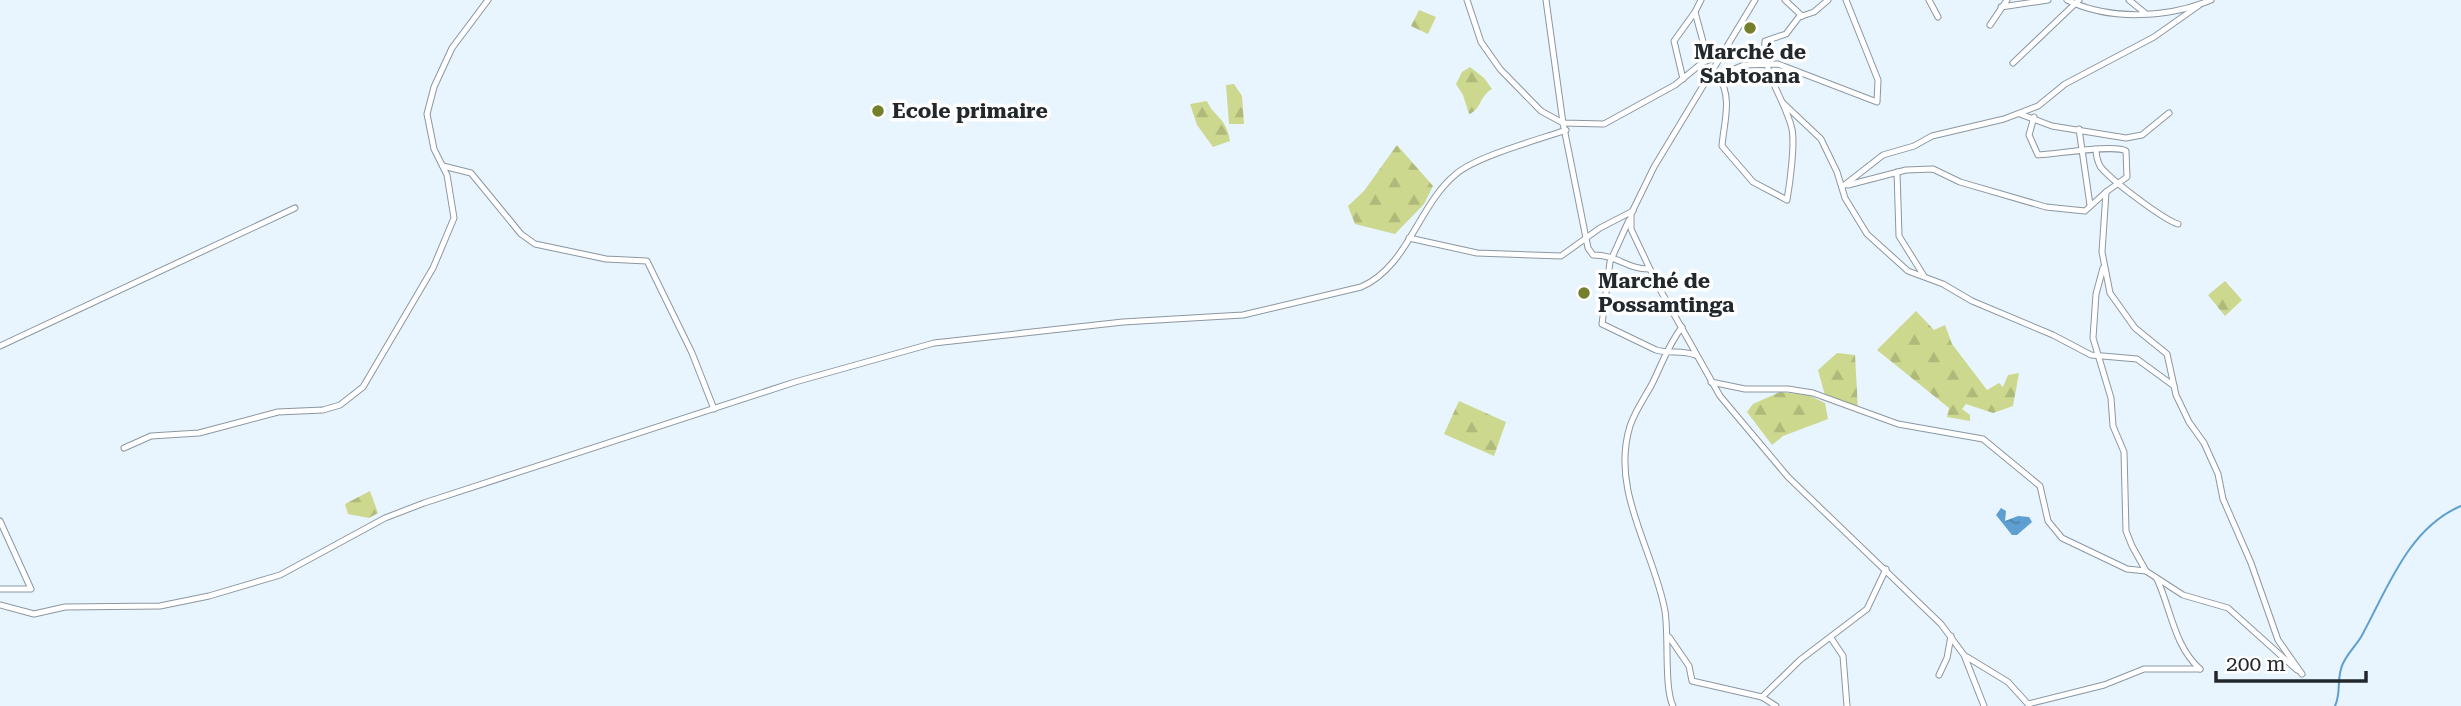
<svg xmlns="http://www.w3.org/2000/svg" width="2461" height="706" font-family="'Roboto Serif',serif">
	<defs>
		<pattern id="forest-firs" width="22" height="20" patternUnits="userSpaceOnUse" patternTransform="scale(1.75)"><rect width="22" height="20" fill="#cbd88d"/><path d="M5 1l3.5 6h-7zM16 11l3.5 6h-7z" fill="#aeb97a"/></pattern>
		<pattern id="water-ripples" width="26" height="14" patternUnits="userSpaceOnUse" patternTransform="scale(1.75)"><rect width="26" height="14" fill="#5d9fd0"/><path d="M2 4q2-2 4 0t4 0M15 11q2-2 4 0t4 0" fill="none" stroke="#4c82a9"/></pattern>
	</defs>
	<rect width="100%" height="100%" fill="#e8f4fe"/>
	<g fill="url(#forest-firs)">
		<path d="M1419,10L1436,17L1428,34L1411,26Z"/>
		<path d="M1470,67L1484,78L1492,89C1480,95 1481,110 1469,114L1463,95L1456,84L1462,72Z"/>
		<path d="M1234,84L1242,96L1244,124H1229L1226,85Z"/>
		<path d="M1207,101C1213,116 1226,117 1230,141L1213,147L1197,125L1190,104Z"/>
		<path d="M1397,145L1433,186L1424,204L1395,234L1355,224L1348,206L1364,191Z"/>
		<path d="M2225,281L2242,300L2225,316L2208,295Z"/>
		<path d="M1916,311L1934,330L1945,325L1952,344L1987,390L1999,383L2003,387L2008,375L2019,373L2013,406L1993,413L1966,404L1962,409L1970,415V421L1947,417L1949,408L1877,350Z"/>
		<path d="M1837,353L1855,355L1858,411L1826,399L1818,370Z"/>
		<path d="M1780,392L1808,395L1825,403L1828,419L1783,436L1772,445L1747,412L1753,404Z"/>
		<path d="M1459,401L1506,422L1494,456L1444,434Z"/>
		<path d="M370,491L378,513L369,518L348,514L345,504Z"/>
	</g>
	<path fill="url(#water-ripples)" d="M2001,508L2006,511L2005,521L2018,516L2029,517L2032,522L2017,535H2012L1996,515Z"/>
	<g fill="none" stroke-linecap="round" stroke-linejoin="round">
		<path stroke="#5d9fd0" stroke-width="2" d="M2335,706C2341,693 2337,682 2341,669C2343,658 2355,647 2361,637C2387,590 2408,528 2461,506"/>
		<defs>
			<g id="minor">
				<path d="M1467,0L1481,42L1500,69L1541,111L1563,123L1604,124L1675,85L1702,63L1726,52"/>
				<path d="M1546,0L1563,123L1588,248L1593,255C1618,255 1626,269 1649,269"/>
				<path d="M1701,0L1695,12L1708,60"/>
				<path d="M1755,0L1654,167L1631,214V229L1658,286L1720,396L1788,477L1941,624L1964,655L1984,706"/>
				<path d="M1785,0L1802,16"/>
				<path d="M1929,0L1938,17"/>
				<path d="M2067,0C2110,21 2168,18 2211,0"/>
				<path d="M2129,0L2145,13"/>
				<path d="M2001,7L2048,0"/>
				<path d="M1990,25L2007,0"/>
				<path d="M2013,63L2079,0"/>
				<path d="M1718,75C1733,98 1724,121 1722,146L1753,182L1787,200C1790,183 1795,144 1792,129C1785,99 1762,74 1765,41L1786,34L1799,17L1814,12L1828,0"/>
				<path d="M1715,77L1744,65L1778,64L1877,102L1878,80L1846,0"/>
				<path d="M1683,79L1674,41L1695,12"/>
				<path d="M1783,103L1821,139L1837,172L1845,198L1867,234L1908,271L1943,284L1972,301L2053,335L2091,355L2137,359L2174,386"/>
				<path d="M2020,114L2052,126L2126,138L2142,135L2169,113"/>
				<path d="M2034,117L2029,135L2038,155C2057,154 2115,144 2126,151L2127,177L2106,192L2102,252L2110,293L2135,328L2167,354L2176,395L2189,422L2204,443L2218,474L2223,499L2251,563L2278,640L2302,674"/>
				<path d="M2079,129L2090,205"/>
				<path d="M2096,149C2096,155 2097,160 2100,166C2108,178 2164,220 2178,224"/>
				<path d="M443,166L471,173L521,234L535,244L606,259L647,261L692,353L714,409"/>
				<path d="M1897,172L1899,236L1924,276"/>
				<path d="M1848,185L1906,170L1933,169L1960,182L2046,207L2085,211L2106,192"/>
				<path d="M1842,187L1883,155L1914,146L1932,136L2004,119L2038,106L2065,84L2154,37L2198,6"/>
				<path d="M1629,220L1610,262L1602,324L1656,350C1670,354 1681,350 1695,355"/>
				<path d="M1409,238L1477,253L1561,256L1600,228L1633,211"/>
				<path d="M2103,268L2096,294L2093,338L2111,398L2113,426L2124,452L2126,531L2132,546L2146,571L2183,595L2228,608L2297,670"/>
				<path d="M0,346L295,208"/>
				<path d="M1711,382L1745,389H1788L1813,393L1898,424L1983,439L2040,486L2048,521L2062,538L2127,569L2146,571"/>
				<path d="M124,448L151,436L199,433L278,412L323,410L340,405L363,387L433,268L454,218L447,175L434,149L427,114L434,87L452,48L488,0"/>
				<path d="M0,521L31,589H0"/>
				<path d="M2157,579C2171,609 2174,646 2200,669"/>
				<path d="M0,605L34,614L65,607L160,606L209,596L280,575L385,518L424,503L795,382L934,343L1123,322L1243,315L1361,287C1408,267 1418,205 1456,174C1477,156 1538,140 1566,130"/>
				<path d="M1669,637L1689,666L1692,681L1762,697L1776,706"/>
				<path d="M1831,638L1843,656L1847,706"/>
				<path d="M1967,657L2008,682L2028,704L2104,685L2144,669H2200"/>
				<path d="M1939,675L1947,658L1951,636"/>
				<path d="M1762,697L1800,660L1867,609L1886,569"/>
				<path d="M1673,706C1664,688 1669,636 1665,611C1654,550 1610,491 1630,426C1635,411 1645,397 1652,384C1662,364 1668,345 1682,327"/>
			</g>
		</defs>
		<use href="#minor" stroke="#8c97a0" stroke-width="7"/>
		<use href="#minor" stroke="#fff" stroke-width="5"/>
	</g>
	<g fill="#747f2b" stroke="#fff" stroke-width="2.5">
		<circle cx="1750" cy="28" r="7"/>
		<circle cx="878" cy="111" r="7"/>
		<circle cx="1584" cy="293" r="7"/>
	</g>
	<g text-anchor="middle" stroke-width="7" stroke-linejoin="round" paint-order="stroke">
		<g font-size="21" font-weight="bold" fill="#23282c" stroke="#fff" text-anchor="start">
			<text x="1750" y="59" text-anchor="middle">Marché de<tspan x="1750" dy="24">Sabtoana</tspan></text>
			<text x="892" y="118">Ecole primaire</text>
			<text x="1598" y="288">Marché de<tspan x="1598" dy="24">Possamtinga</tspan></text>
		</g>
	</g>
	<path d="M2216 671v10h150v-10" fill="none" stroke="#23282c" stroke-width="3.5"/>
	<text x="2226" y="671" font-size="21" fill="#23282c" stroke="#ffffff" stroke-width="5" paint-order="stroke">200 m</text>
</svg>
